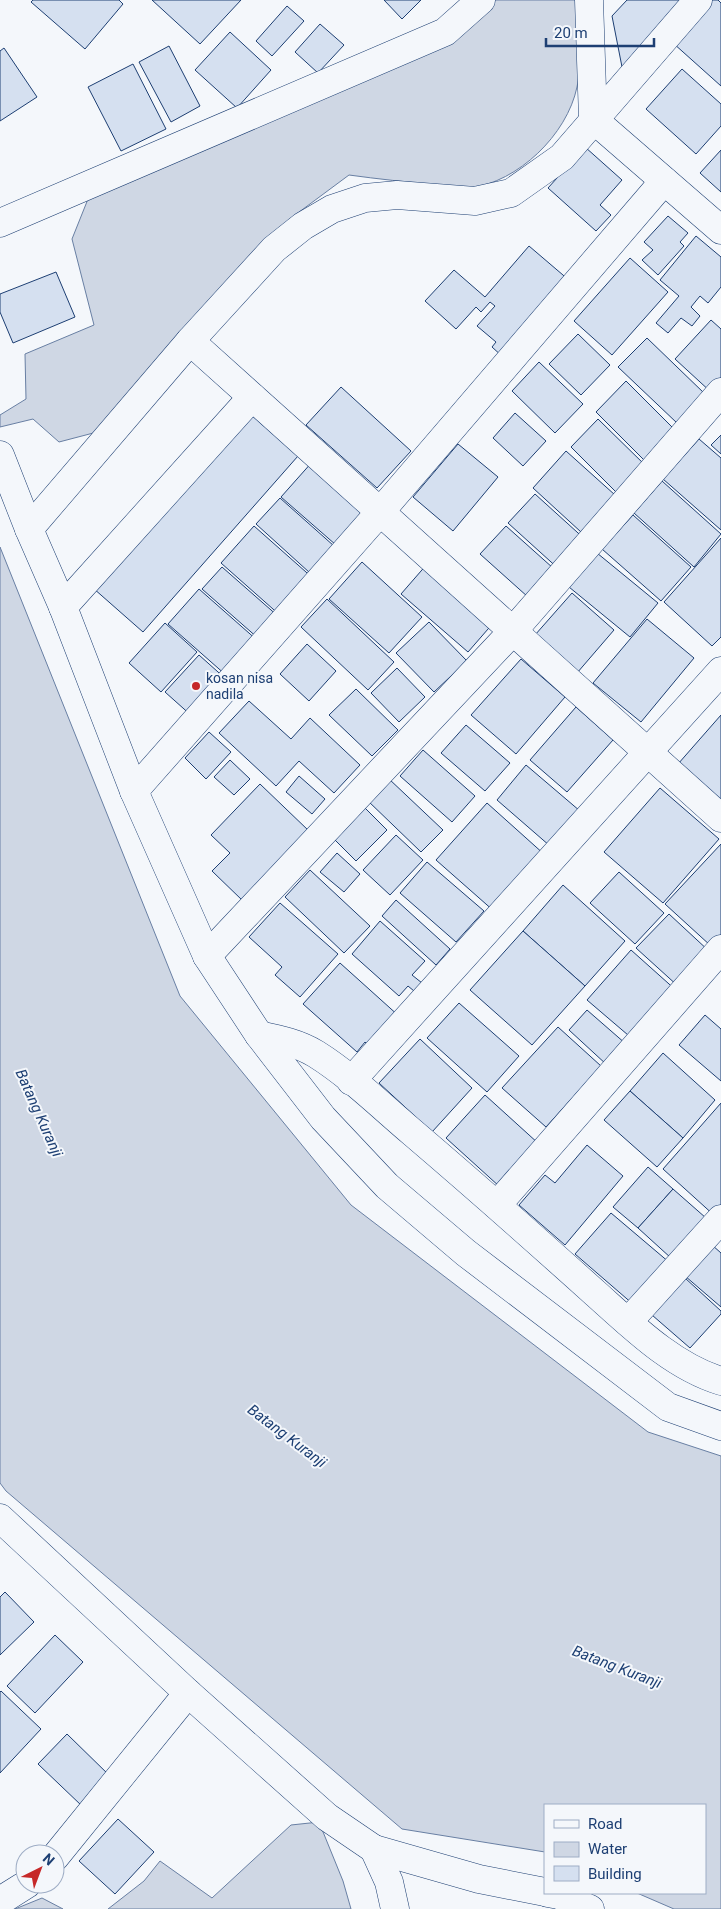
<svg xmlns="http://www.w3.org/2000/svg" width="721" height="1909" font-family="Roboto,sans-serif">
	<rect width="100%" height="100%" fill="#f4f7fb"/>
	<g fill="#cfd7e4" stroke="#687fa3">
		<path d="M490,0H579C580,29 583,59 577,87C567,135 518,182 470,188C459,190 446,186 436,185C407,182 378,179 349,175L287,221L101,431L59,442L33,419L0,427V415L26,399L25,354L94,325L72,239L88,199Z"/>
		<path d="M0,547L180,996L351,1205L648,1432L721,1456V1909H674L637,1893H705V1805H545V1852L402,1829L6,1491L0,1483Z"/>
		<path d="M319,1822L343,1881L351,1909H108L144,1881L160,1861L212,1898L291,1825Z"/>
		<path d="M42,1898L63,1909H15Z"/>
	</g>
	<g fill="#d5e0f0" stroke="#1d3f73">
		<path d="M33,0H119L123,4L85,49L31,2Z"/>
		<path d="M152,0H241L200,44Z"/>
		<path d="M384,0H421L402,19Z"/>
		<path d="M627,0H690L623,72L612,16Z"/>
		<path d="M712,0H718L721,3V86L673,43Z"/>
		<path d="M287,6L304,21L272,56L256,41Z"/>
		<path d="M320,24L344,45L318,73L295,52Z"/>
		<path d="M230,32L271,70L237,108L195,70Z"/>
		<path d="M169,46L200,106L171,122L139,62Z"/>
		<path d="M4,48L37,97L0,121V51Z"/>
		<path d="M133,64L166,129L121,151L88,87Z"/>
		<path d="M682,69L721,104V126L696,154L646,109Z"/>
		<path d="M585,147L622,180L600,205L611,215L596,231L548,188Z"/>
		<path d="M721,150V192L700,173Z"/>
		<path d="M668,216L688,233L680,242L684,246L658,275L642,260L653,250L644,242Z"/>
		<path d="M696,236L721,257V287L708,303L700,296L691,307L700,316L692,326L681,318L668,333L656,323L679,296L660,280Z"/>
		<path d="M529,246L570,281L503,357L492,347L496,342L477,326L495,306L490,302L481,312L476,307L456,329L425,301L454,270L485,297Z"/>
		<path d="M630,258L668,292L612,355L574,321Z"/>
		<path d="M56,272L75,317L13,343L0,312V294Z"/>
		<path d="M711,320L721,329V383L712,393L675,359Z"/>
		<path d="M578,334L610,365L581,395L549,364Z"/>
		<path d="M647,338L705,394L677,423L618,367Z"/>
		<path d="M539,362L583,404L555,433L512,391Z"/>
		<path d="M626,381L678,433L648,464L596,412Z"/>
		<path d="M341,387L411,451L377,488L306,425Z"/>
		<path d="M248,412L298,456L143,632L93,588Z"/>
		<path d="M515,413L546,441L523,466L493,438Z"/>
		<path d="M598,419L647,467L620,496L571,447Z"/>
		<path d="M721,435V454L711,445Z"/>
		<path d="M699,439L721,458V530L663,479Z"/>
		<path d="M458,444L498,477L453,531L413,497Z"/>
		<path d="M566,451L615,495L581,532L533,488Z"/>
		<path d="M313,461L367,509L336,545L281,497Z"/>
		<path d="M662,481L721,534L694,567L634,513Z"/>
		<path d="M535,494L588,542L561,571L508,523Z"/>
		<path d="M280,498L334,546L310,573L256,524Z"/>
		<path d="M633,515L691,567L661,601L602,549Z"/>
		<path d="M254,526L315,580L282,617L221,563Z"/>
		<path d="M506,526L553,568L528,597L480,554Z"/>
		<path d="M721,538V637L712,646L664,602Z"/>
		<path d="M597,553L658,603L630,637L569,587Z"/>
		<path d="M362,562L422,617L389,653L329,599Z"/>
		<path d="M428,563L495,621L468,652L401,594Z"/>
		<path d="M222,567L279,617L259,639L202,589Z"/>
		<path d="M199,589L258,641L227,676L168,624Z"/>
		<path d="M572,593L614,630L577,673L535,635Z"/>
		<path d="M327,599L394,662L368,690L301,627Z"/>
		<path d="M647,619L694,658L641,722L593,683Z"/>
		<path d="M429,622L467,661L434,692L396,653Z"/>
		<path d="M165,623L197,652L161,692L129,663Z"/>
		<path d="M307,644L336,671L309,701L280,674Z"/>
		<path d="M199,655L227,680L193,717L165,692Z"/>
		<path d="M521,659L565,697L516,754L471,715Z"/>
		<path d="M397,668L425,697L399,722L371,693Z"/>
		<path d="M356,689L398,730L372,756L329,715Z"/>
		<path d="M249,701L291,739L310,718L360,765L334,793L299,761L276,786L219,733Z"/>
		<path d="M576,707L613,740L567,792L530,760Z"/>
		<path d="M721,715V802L678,764Z"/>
		<path d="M466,725L510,763L485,791L441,753Z"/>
		<path d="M209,732L231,752L206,779L185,758Z"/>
		<path d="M423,750L475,796L452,822L400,776Z"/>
		<path d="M230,760L250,779L234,795L214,777Z"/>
		<path d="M526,765L580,811L550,846L497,800Z"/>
		<path d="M299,776L325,799L312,814L286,792Z"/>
		<path d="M388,778L443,830L421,852L367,800Z"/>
		<path d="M260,784L309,831L243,901L212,871L230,853L211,835Z"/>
		<path d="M660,788L719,839L663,903L604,852Z"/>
		<path d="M487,803L545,855L495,912L436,860Z"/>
		<path d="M364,807L387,830L356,861L333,838Z"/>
		<path d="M396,835L423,860L390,895L363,870Z"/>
		<path d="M721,844V935L711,946L665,904Z"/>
		<path d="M337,853L360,874L344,892L320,872Z"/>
		<path d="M427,862L484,911L456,942L400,893Z"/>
		<path d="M310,870L370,926L344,953L285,897Z"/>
		<path d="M619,872L664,913L635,944L590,903Z"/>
		<path d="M563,885L625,941L585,986L523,931Z"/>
		<path d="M396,900L450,949L436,965L382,916Z"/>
		<path d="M280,903L338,954L300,997L275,975L282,967L249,937Z"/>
		<path d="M669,914L710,952L679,987L636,948Z"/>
		<path d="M380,921L425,961L412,975L422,983L414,991L408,986L399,996L352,954Z"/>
		<path d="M523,931L585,986L532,1045L470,990Z"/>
		<path d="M631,950L678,992L635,1041L587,1000Z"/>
		<path d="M340,963L400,1017L372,1049L365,1042L357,1052L303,1004Z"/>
		<path d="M459,1003L519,1056L487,1092L427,1038Z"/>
		<path d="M587,1010L626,1044L607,1065L569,1030Z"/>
		<path d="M705,1015L721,1029V1081L679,1045Z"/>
		<path d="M558,1027L601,1066L546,1127L502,1088Z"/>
		<path d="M420,1039L472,1088L432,1132L379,1083Z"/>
		<path d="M663,1053L715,1100L683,1138L630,1091Z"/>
		<path d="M630,1091L683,1138L657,1167L604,1120Z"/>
		<path d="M485,1095L539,1144L500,1187L446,1138Z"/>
		<path d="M721,1103V1211L716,1217L663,1169Z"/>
		<path d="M587,1145L623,1176L565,1245L519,1205L545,1175L555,1183Z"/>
		<path d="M648,1167L673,1189L638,1228L613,1207Z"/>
		<path d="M673,1189L706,1218L671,1258L638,1228Z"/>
		<path d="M611,1213L670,1263L634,1305L575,1254Z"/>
		<path d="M712,1245L721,1253V1307L685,1276Z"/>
		<path d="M685,1278L721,1311V1314L690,1348L652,1315Z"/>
		<path d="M5,1592L34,1622L0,1655V1597Z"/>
		<path d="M55,1635L83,1662L35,1713L7,1686Z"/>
		<path d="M1,1691L41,1729L0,1773V1692Z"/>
		<path d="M67,1734L111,1777L82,1806L38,1764Z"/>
		<path d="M118,1819L154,1852L115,1894L79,1861Z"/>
	</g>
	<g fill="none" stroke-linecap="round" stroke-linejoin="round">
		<defs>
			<g id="minor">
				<path d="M589,0L593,119L721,230"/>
				<path d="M0,223L445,32L481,0"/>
				<path d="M190,341L721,818"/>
				<path d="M0,455L29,529L63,607L134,791L207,956L259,1035L323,1118L387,1186L466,1253L668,1407L721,1426"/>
				<path d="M29,529L190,341L274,249L303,226L332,209L365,198L397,195L475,201L511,193L562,157L698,0"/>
				<path d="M63,607L252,397"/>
				<path d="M134,791L380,512L664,181"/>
				<path d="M207,956L512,632L721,392"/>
				<path d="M259,1035C278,1039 298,1043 316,1054C351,1076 381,1106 413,1133C474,1185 535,1239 595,1293C632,1326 672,1366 721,1381"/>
				<path d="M351,1081L721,671"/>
				<path d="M497,1205L721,949"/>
				<path d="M628,1322L721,1219"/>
				<path d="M0,1518L188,1693L327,1817L374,1849L389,1882L395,1909"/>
				<path d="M374,1849L479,1879L545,1892"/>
				<path d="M55,1857L188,1693"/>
				<path d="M548,1893L559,1895L590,1909"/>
				<path d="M0,1901L27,1884"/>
			</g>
		</defs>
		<use href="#minor" stroke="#1d3f73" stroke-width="29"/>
		<use href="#minor" stroke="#f4f7fb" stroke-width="28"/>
	</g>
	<circle fill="#c62828" stroke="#f4f7fb" stroke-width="2" cx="196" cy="686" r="5"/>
	<g text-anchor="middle" stroke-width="4" stroke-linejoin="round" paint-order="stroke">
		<g font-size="14" fill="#1d3f73" stroke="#f4f7fb" text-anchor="start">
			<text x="206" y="683">kosan nisa<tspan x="206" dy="16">nadila</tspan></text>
		</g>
		<g font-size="15" font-style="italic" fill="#1d3f73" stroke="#f4f7fb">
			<text transform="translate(39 1113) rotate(66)" y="5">Batang Kuranji</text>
			<text transform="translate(287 1436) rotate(37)" y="5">Batang Kuranji</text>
			<text transform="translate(617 1667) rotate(21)" y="5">Batang Kuranji</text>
		</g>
	</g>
	<rect x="544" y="1804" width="162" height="90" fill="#f4f7fb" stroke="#9eadc5"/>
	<rect x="554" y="1820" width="25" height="8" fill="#f4f7fb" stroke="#9eadc5"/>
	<text x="588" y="1829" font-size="15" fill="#1d3f73">Road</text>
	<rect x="554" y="1842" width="25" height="15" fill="#cfd7e4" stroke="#9eadc5"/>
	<text x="588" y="1854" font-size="15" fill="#1d3f73">Water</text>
	<rect x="554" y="1866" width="25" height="15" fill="#d5e0f0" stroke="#9eadc5"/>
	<text x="588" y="1879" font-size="15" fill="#1d3f73">Building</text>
	<g transform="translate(40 1869) rotate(42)"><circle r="24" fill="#f4f7fb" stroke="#9eadc5"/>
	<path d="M0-4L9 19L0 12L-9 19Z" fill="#c62828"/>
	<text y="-8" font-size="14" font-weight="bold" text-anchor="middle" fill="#1d3f73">N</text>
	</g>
	<path d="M546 38v8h108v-8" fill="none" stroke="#1d3f73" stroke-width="2.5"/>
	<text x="554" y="38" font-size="15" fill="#1d3f73" stroke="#f4f7fb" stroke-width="4" paint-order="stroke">20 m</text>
</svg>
